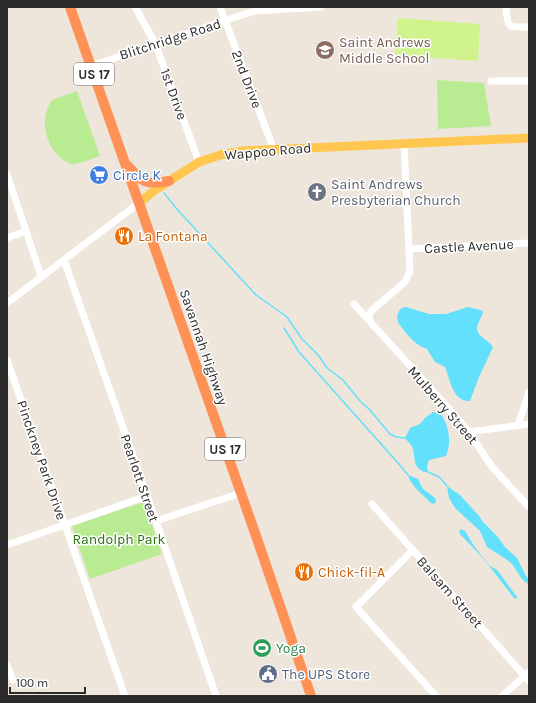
<svg xmlns="http://www.w3.org/2000/svg" width="536" height="703" font-family="Karla,sans-serif">
	<rect width="100%" height="100%" fill="#eee5db"/>
	<g fill="#b8eb92">
		<path d="M437,80L484,83L491,126L438,129Z"/>
		<path d="M77,91L100,156C92,158 81,164 73,164C68,164 65,161 62,159C45,145 39,118 52,100Z"/>
		<path d="M144,502L162,554L90,579L72,526Z"/>
	</g>
	<path fill="#d0f38c" d="M398,18L480,24L478,61L395,55Z"/>
	<g fill="#63e0fc">
		<path d="M406,307L429,314H446L468,307L481,310L483,312C482,317 478,322 477,327C476,336 489,340 493,347L479,377L470,401C452,402 450,378 445,367L435,362L427,349C413,344 408,335 399,324C396,318 397,312 402,308Z"/>
		<path d="M433,412L441,414C449,426 452,443 446,456L429,460L427,467L428,472H424C412,465 416,461 413,449C412,445 408,442 405,438L410,428L420,424L425,418Z"/>
		<path d="M408,475L418,479L423,489L435,498L436,502L433,504L431,503C423,495 410,485 408,475Z"/>
		<path d="M447,486L460,495L480,517L482,521L497,536L505,547L517,558L526,576L529,579V585L522,579L512,564L506,559L487,547L480,531L455,508L449,498Z"/>
		<path d="M461,529L465,531L474,546L490,566L497,570L517,597L516,599L514,598L483,558L460,534L459,531Z"/>
	</g>
	<g fill="none" stroke-linecap="round" stroke-linejoin="round">
		<g stroke="#63e0fc" stroke-width="1.5">
			<path d="M164,193L176,208L256,295L287,317L302,339L319,356L327,368L343,380L360,401L370,410L390,434L396,437L405,438"/>
			<path d="M284,328L299,352L398,463L408,475"/>
			<path d="M428,472L439,477L447,486"/>
		</g>
		<g stroke="#fff" stroke-width="7">
			<path d="M135,7L155,43L199,162"/>
			<path d="M220,7L274,150"/>
			<path d="M506,7C508,29 507,27 529,27"/>
			<path d="M91,66L248,13L255,11L321,7"/>
			<path d="M491,81H529"/>
			<path d="M7,174L41,276"/>
			<path d="M7,238L26,231"/>
			<path d="M409,249L529,243"/>
			<path d="M64,260L156,521L216,696"/>
			<path d="M7,303L139,203"/>
			<path d="M354,304L443,402L469,432L492,467L529,507"/>
			<path d="M370,321L369,315L372,310L405,282L410,271L404,143"/>
			<path d="M7,360L125,696"/>
			<path d="M518,425L529,392"/>
			<path d="M469,432L529,424"/>
			<path d="M372,504L529,681"/>
			<path d="M156,521L241,493"/>
			<path d="M7,545L147,496"/>
			<path d="M413,550L356,607L436,696"/>
			<path d="M7,665L13,680"/>
			<path d="M502,696L529,672"/>
		</g>
		<path stroke="#ffc750" stroke-width="9" d="M139,203L155,190L199,162L220,155L242,151L529,138"/>
		<g stroke="#ff9156" stroke-width="10">
			<path d="M70,7L255,533L311,696"/>
			<path d="M128,166C143,183 146,185 169,181"/>
		</g>
	</g>
	<defs>
		<symbol id="school-disc" viewBox="-11 -11 22 22"><circle r="9.5" fill="#8d6e63" stroke="#fff"/><path d="M0-5L7-2L0 1L-7-2ZM-4 1L0 2.5L4 1V4Q0 6-4 4Z" fill="#fff"/></symbol>
		<symbol id="supermarket-disc" viewBox="-11 -11 22 22"><circle r="9.5" fill="#3f7fe0" stroke="#fff"/><path d="M-6-5.5h2.5l.6 2H6L4.5 2H-2.5L-4.4-4H-6ZM-1.5 3.2a1.3 1.3 0 1 0 .1 0ZM3 3.2a1.3 1.3 0 1 0 .1 0Z" fill="#fff"/></symbol>
		<symbol id="church-disc" viewBox="-11 -11 22 22"><circle r="9.5" fill="#6b7280" stroke="#fff"/><path d="M-1.2-6h2.4v3.5h3.3v2.4h-3.3V6h-2.4V-.1h-3.3v-2.4h3.3Z" fill="#fff"/></symbol>
		<symbol id="restaurant-disc" viewBox="-11 -11 22 22"><circle r="9.5" fill="#e8710a" stroke="#fff"/><path d="M-5-6h1v4h1v-4h1v4h1v-4h1v5L-1.5 .5V6h-2V.5L-5-1ZM5-6V6H3V1.5H1.5Q1.5-4 5-6Z" fill="#fff"/></symbol>
		<symbol id="stadium-disc" viewBox="-11 -11 22 22"><circle r="9.5" fill="#2e9e5b" stroke="#fff"/><path d="M0-5a6.5 5 0 1 0 0 10a6.5 5 0 1 0 0-10ZM-3.5-1.8h7v3.6h-7Z" fill="#fff"/></symbol>
		<symbol id="civic-disc" viewBox="-11 -11 22 22"><circle r="9.5" fill="#5c6f8a" stroke="#fff"/><path d="M-.6-6.5H3V-4.5H.6V-3L4-1V1h2V6H-6V1h2V-1L-.6-3ZM-1.2 2.5V6h2.4V2.5Z" fill="#fff"/></symbol>
	</defs>
	<g fill-rule="evenodd">
		<use href="#school-disc" x="314" y="39" width="22" height="22"/>
		<use href="#supermarket-disc" x="88" y="164" width="22" height="22"/>
		<use href="#church-disc" x="306" y="181" width="22" height="22"/>
		<use href="#restaurant-disc" x="113" y="225" width="22" height="22"/>
		<use href="#restaurant-disc" x="293" y="561" width="22" height="22"/>
		<use href="#stadium-disc" x="251" y="637" width="22" height="22"/>
		<use href="#civic-disc" x="257" y="663" width="22" height="22"/>
	</g>
	<g text-anchor="middle" stroke-width="3" stroke-linejoin="round" paint-order="stroke">
		<g fill="#fff" stroke="#6b6b6b" stroke-width="1">
			<rect x="74" y="63" width="40" height="22" rx="3"/>
			<rect x="205" y="438" width="40" height="22" rx="3"/>
		</g>
		<g font-size="13" font-weight="bold" fill="#2b2b2b">
			<text x="94" y="79">US 17</text>
			<text x="225" y="454">US 17</text>
		</g>
		<g font-size="14" fill="#2b2b2b" stroke="#fff">
			<text transform="translate(170 39) rotate(-18)" y="5">Blitchridge Road</text>
			<text transform="translate(247 79) rotate(69)" y="5">2nd Drive</text>
			<text transform="translate(174 94) rotate(70)" y="5">1st Drive</text>
			<text transform="translate(268 151) rotate(-5)" y="5">Wappoo Road</text>
			<text transform="translate(469 246) rotate(-3)" y="5">Castle Avenue</text>
			<text transform="translate(204 347) rotate(71)" y="5">Savannah Highway</text>
			<text transform="translate(443 405) rotate(49)" y="5">Mulberry Street</text>
			<text transform="translate(42 460) rotate(71)" y="5">Pinckney Park Drive</text>
			<text transform="translate(140 478) rotate(71)" y="5">Pearlott Street</text>
			<text transform="translate(450 592) rotate(48)" y="5">Balsam Street</text>
		</g>
		<g font-size="14" fill="#785e54" stroke="#fff" text-anchor="start">
			<text x="339" y="47">Saint Andrews<tspan x="339" dy="16">Middle School</tspan></text>
		</g>
		<g font-size="14" fill="#366cbe" stroke="#fff" text-anchor="start">
			<text x="113" y="180">Circle K</text>
		</g>
		<g font-size="14" fill="#5b616d" stroke="#fff" text-anchor="start">
			<text x="331" y="189">Saint Andrews<tspan x="331" dy="16">Presbyterian Church</tspan></text>
		</g>
		<g font-size="14" fill="#c56008" stroke="#fff" text-anchor="start">
			<text x="138" y="241">La Fontana</text>
			<text x="318" y="577">Chick-fil-A</text>
		</g>
		<g font-size="14" fill="#2e7112" stroke="#fff">
			<text x="119" y="544">Randolph Park</text>
		</g>
		<g font-size="14" fill="#27864d" stroke="#fff" text-anchor="start">
			<text x="276" y="653">Yoga</text>
		</g>
		<g font-size="14" fill="#4e5e75" stroke="#fff" text-anchor="start">
			<text x="282" y="679">The UPS Store</text>
		</g>
	</g>
	<rect width="536" height="703" fill="none" stroke="#2b2b2b" stroke-width="16"/>
	<path d="M10 687v6h75v-6" fill="none" stroke="#2b2b2b" stroke-width="2"/>
	<text x="16" y="687" font-size="12" fill="#2b2b2b" stroke="#ffffff" stroke-width="3" paint-order="stroke">100 m</text>
</svg>
